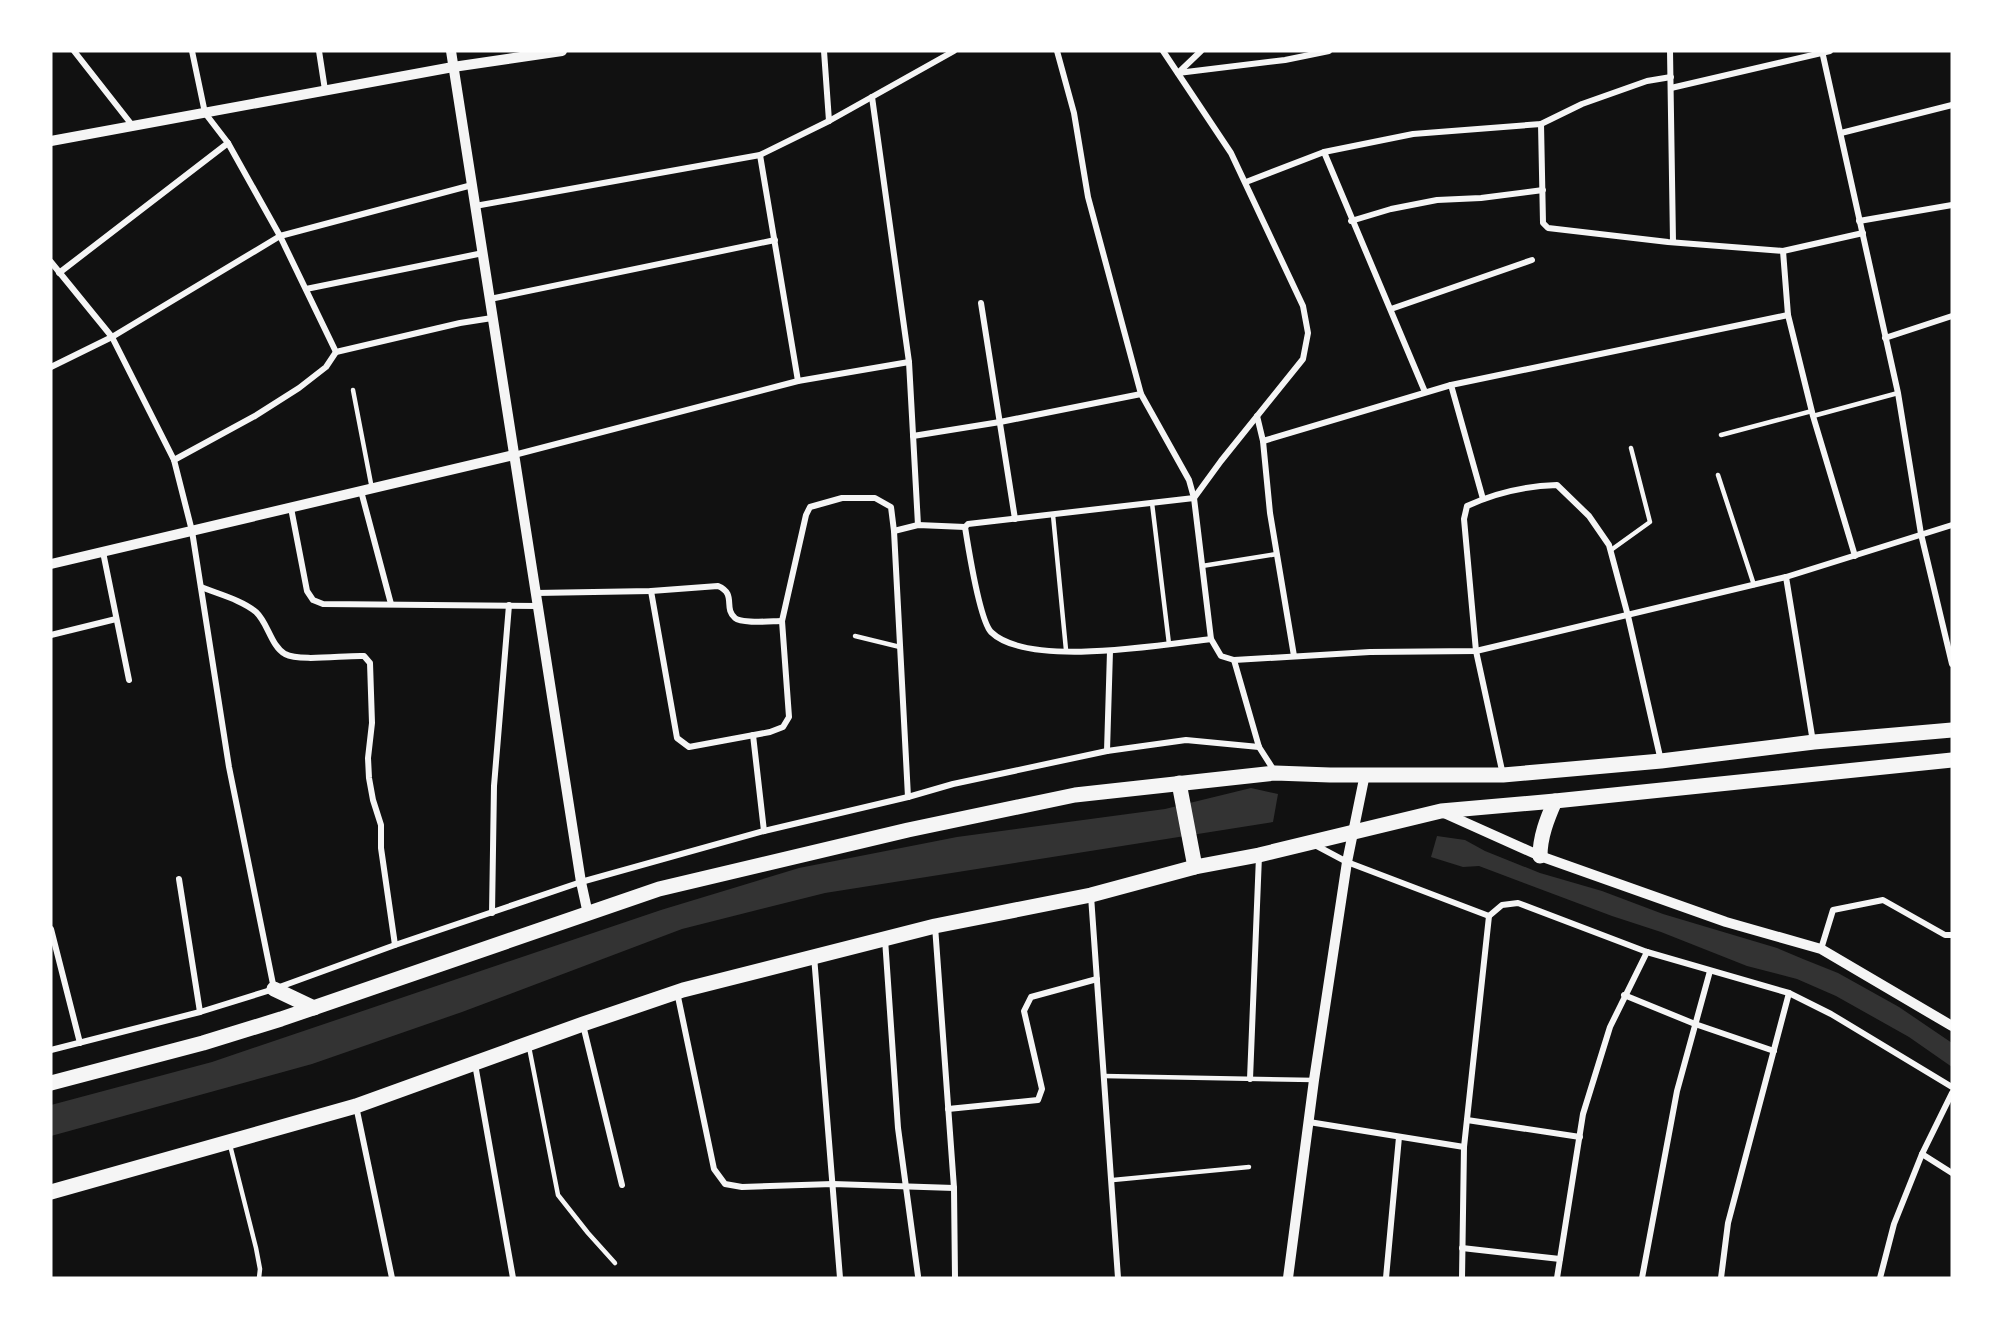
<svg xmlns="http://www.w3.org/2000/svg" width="2003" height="1329" font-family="'Playfair Display',serif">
	<rect width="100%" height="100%" fill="#111"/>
	<g fill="#333">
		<path d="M1251,788L1278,794L1273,822L825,893L682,929L462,1012L312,1064L51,1136V1105L212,1062L661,910L799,868L957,837L1165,809Z"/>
		<path d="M1437,836L1465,840L1485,851L1540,873L1602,891L1663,914L1777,948L1803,959L1838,973L1899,1007L1952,1043V1067L1909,1037L1836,996L1797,979L1747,966L1661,932L1612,916L1479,866L1463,867L1431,857Z"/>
	</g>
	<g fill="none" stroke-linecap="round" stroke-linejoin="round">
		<g stroke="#f5f5f5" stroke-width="4.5">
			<path d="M353,390L372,489"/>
			<path d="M1813,416L1898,393"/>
			<path d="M1721,435L1812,411"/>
			<path d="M1718,475L1754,585"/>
			<path d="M1152,503L1169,644"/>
			<path d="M1053,515L1066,650"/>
			<path d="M1611,550L1650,522L1631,448"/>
			<path d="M1202,566L1277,554"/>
			<path d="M855,636L900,647"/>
			<path d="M529,1047L558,1195L588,1233L615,1263"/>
			<path d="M1104,1076L1314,1080"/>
			<path d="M230,1145L256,1248L260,1269L259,1278"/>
			<path d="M1113,1180L1249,1167"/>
		</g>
		<g stroke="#f5f5f5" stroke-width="6">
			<path d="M74,51L132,125"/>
			<path d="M192,51L205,113L228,143L280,236L336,352L460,323L492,318"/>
			<path d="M319,51L325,90"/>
			<path d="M824,51L829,121"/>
			<path d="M1057,51L1074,113L1088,197L1141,394L1189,480L1194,498L1211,639L1221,656L1234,660L1370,652L1476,651L1786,577L1952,525"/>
			<path d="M1670,51L1673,242"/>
			<path d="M1822,51L1898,393L1921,534L1952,664"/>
			<path d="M1178,73L1285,60L1329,51"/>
			<path d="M1178,73L1201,51"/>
			<path d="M1671,88L1830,51"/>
			<path d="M872,97L909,362L918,525"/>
			<path d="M1541,124L1543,223L1548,228L1668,242L1783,251L1863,233"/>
			<path d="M1841,133L1952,105"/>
			<path d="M1324,152L1425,392"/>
			<path d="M760,155L798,381"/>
			<path d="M1246,182L1324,152L1413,134L1541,124L1582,104L1647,81L1671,77"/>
			<path d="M475,206L760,155L829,121L954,51"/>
			<path d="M1351,221L1391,209L1437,200L1481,198L1543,190"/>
			<path d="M1859,221L1952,205"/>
			<path d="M1783,251L1788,315L1813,416L1855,556"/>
			<path d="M51,262L112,337L174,460L192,531L229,767L274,989"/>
			<path d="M59,273L228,143"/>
			<path d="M306,289L483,253"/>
			<path d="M490,299L775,240"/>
			<path d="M981,303L1015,519"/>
			<path d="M1391,309L1532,260"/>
			<path d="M1885,338L1952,316"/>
			<path d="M51,367L112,337L280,236L472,185"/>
			<path d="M1451,385L1483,499"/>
			<path d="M1257,416L1263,441L1270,513L1294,656"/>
			<path d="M913,436L1000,422L1141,394"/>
			<path d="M1263,441L1451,385L1788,315"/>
			<path d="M514,455L798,381L909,362"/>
			<path d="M174,460L255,416L299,388L326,367L336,352"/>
			<path d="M361,491L391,604"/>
			<path d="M291,508L307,591L313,600L323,604L537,606"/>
			<path d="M965,527C968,546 980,620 991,632C1028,668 1161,645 1211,639"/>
			<path d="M103,552L129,680"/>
			<path d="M1786,577L1813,742"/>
			<path d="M201,587C218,594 242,600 256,612C268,623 271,646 285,654C300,662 345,655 364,656L370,663L372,723L368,758L369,778L373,800L381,825V848L395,945"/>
			<path d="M651,591L677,738L689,747L770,732L783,727L789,717L782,621L806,515L810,507L842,498H875L891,507L894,531"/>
			<path d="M536,593L651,591L718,586C737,594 723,608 735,618C742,624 772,621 782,621"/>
			<path d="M51,635L116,619"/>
			<path d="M1234,660L1259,747L1275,772"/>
			<path d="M753,735L764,831"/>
			<path d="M1107,751L1110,651"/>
			<path d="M1503,775L1476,651L1464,519L1467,506C1495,493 1526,486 1557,485L1589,516L1609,545L1628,616L1661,761"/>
			<path d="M908,797L894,531L918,525L965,527L968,524L1194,498L1221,461L1303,359L1308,333L1303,306L1231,153L1163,51"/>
			<path d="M1315,845L1347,862L1489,916"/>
			<path d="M179,879L200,1012"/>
			<path d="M1091,896L1118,1278"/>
			<path d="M492,913L494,786L509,605"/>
			<path d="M935,926L954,1188L955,1278"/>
			<path d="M51,929L80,1043"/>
			<path d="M885,939L898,1128L918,1276"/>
			<path d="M1821,949L1833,910L1883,900L1945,935H1952"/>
			<path d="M814,956L840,1278"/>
			<path d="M677,992L714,1169L725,1184L742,1187L833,1184L954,1188"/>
			<path d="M1624,995L1695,1024L1774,1051"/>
			<path d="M583,1025L622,1185"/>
			<path d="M51,1050L200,1012L274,989L395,945L581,882L764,831L908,797L953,784L1107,751L1186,740L1259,747"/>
			<path d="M475,1064L513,1278"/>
			<path d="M1250,1079L1259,856"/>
			<path d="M356,1106L392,1278"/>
			<path d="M948,1109L1038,1100L1042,1089L1024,1011L1031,997L1097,979"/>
			<path d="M1467,1120L1580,1137"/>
			<path d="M1309,1122L1464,1147"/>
			<path d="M1922,1154L1952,1173"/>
			<path d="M1462,1248L1560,1259"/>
			<path d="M1386,1278L1399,1137"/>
			<path d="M1462,1278L1464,1147L1489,916L1502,905L1518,903L1647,952L1789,993L1831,1014L1952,1087"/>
			<path d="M1557,1278L1583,1114L1610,1027L1647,952"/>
			<path d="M1642,1278L1677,1091L1710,971"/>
			<path d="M1721,1278L1728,1223L1789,993"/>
			<path d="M1880,1278L1894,1224L1922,1154L1952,1093"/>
		</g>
		<g stroke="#f5f5f5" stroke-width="10">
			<path d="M451,51L581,882L588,914"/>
			<path d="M51,141L453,67L562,51"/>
			<path d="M51,564L514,455"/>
			<path d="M1444,813L1540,856L1726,922L1821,949L1952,1026"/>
			<path d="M1288,1278L1314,1080L1347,862L1365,774"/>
		</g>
		<g stroke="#f5f5f5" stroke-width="15">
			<path d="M1179,783L1195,867"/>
			<path d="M1540,856C1540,837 1547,819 1555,801"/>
			<path d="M274,989L314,1008"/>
			<path d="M51,1083L203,1043L281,1019L659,889L908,830L1075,795L1275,773L1330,775H1503L1661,761L1814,742L1952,730"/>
			<path d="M51,1192L356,1106L583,1024L683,990L935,926L1091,895L1195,867L1259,855L1441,811L1555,801L1952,760"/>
		</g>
	</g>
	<rect width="2003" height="1329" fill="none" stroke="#ffffff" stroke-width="105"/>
</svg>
